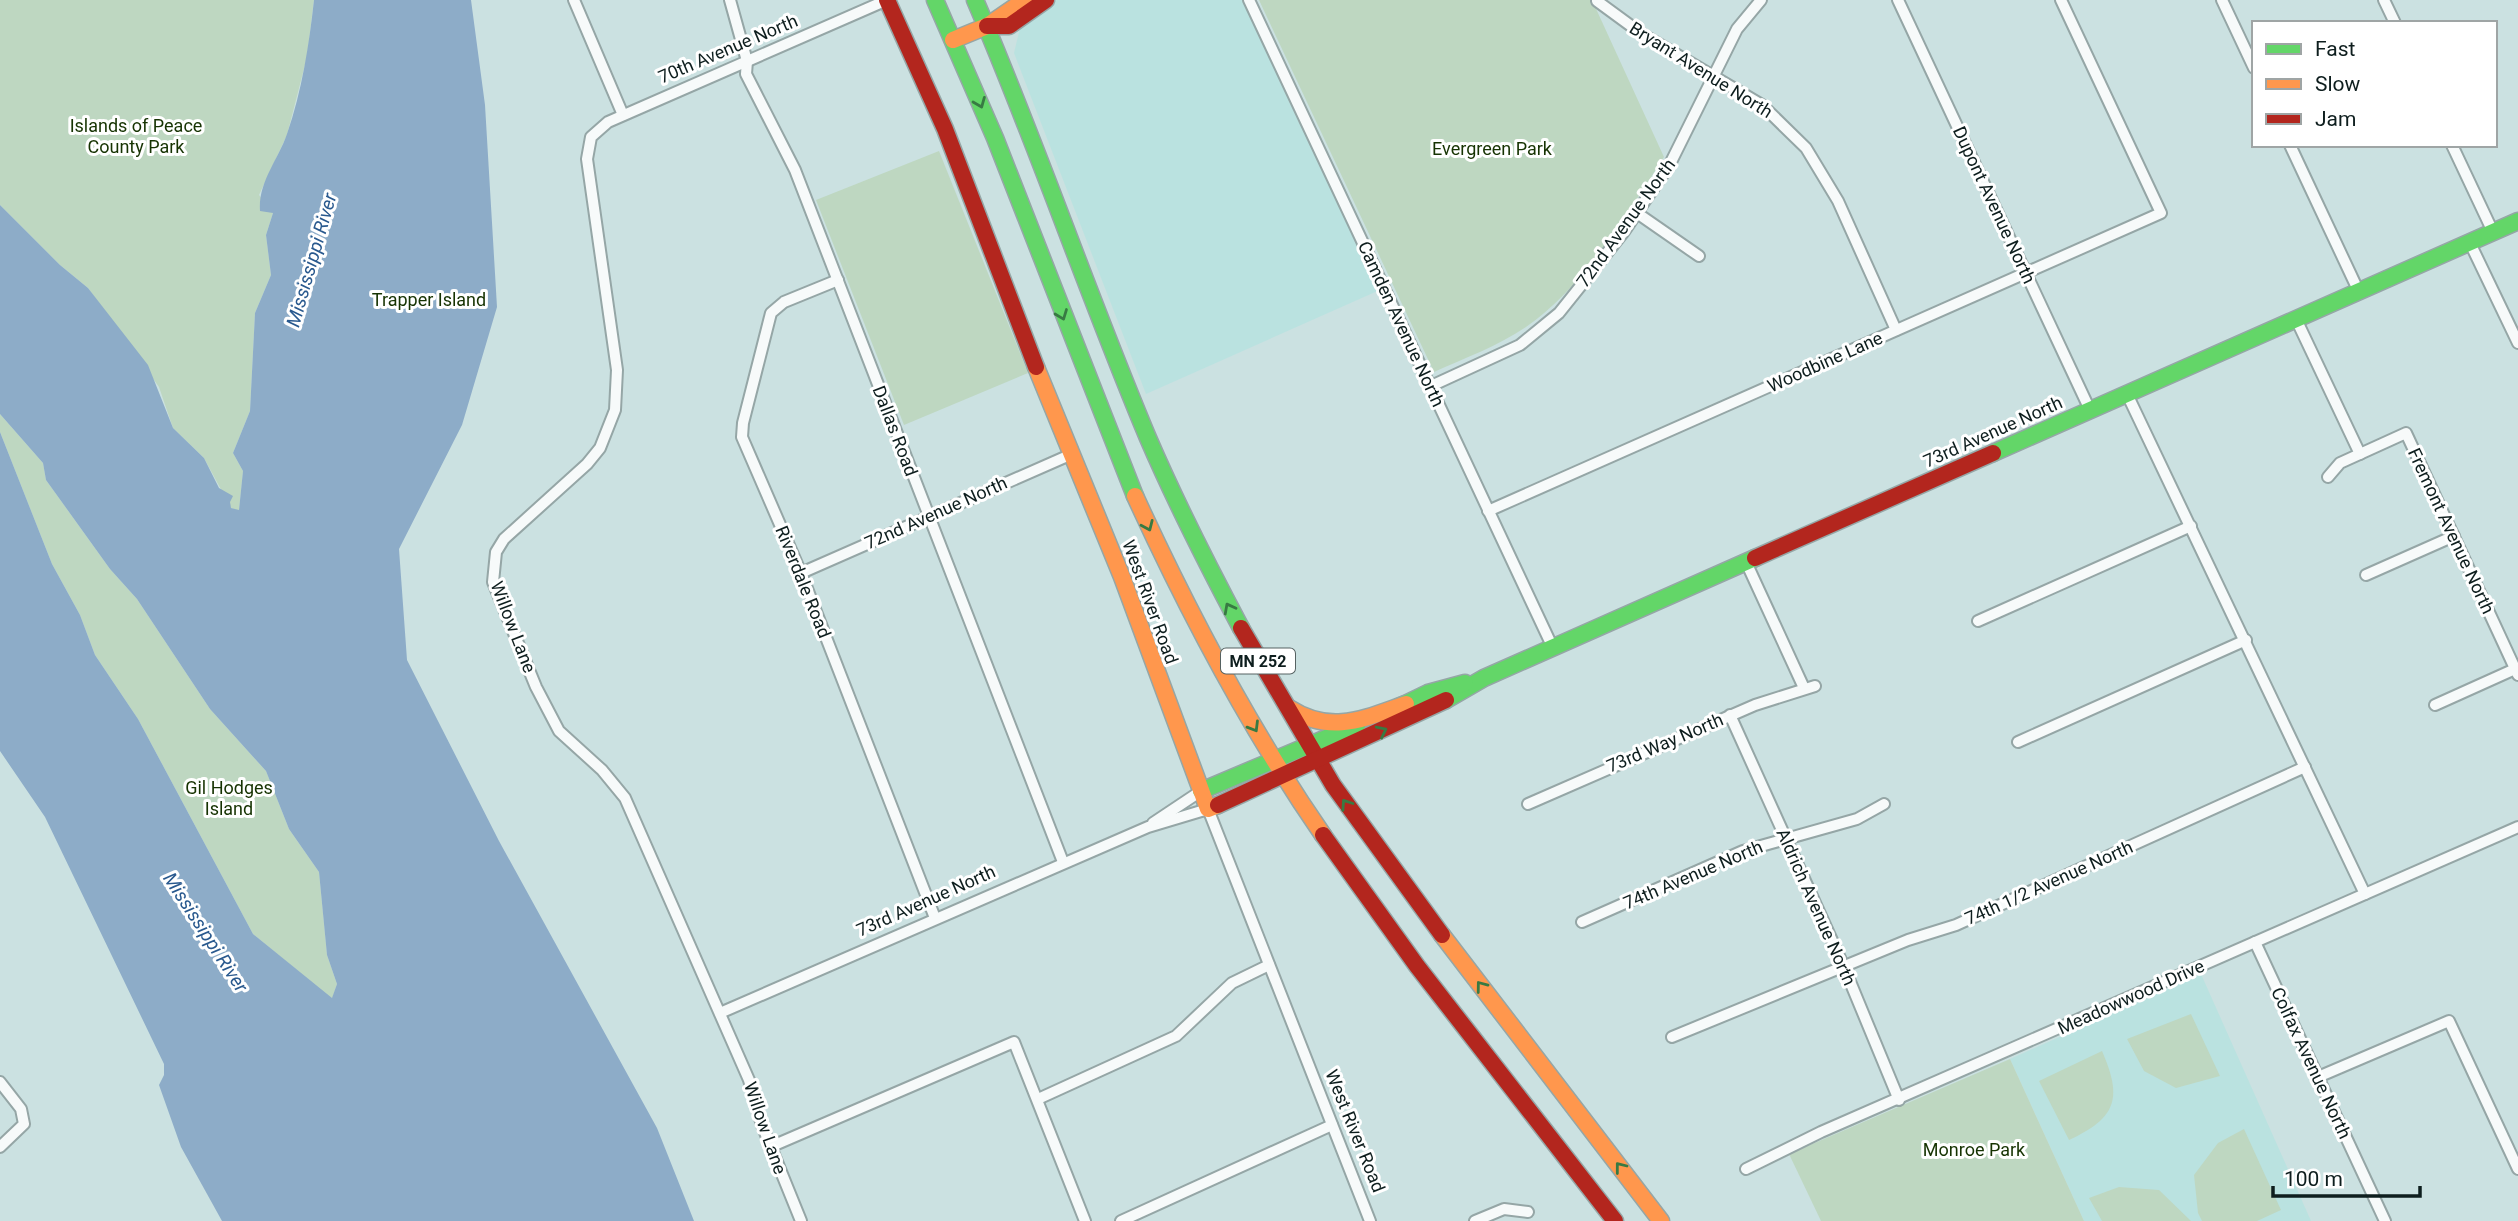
<svg xmlns="http://www.w3.org/2000/svg" width="2518" height="1221" font-family="Roboto,sans-serif">
	<rect width="100%" height="100%" fill="#cbe1e1"/>
	<g fill="#bae2e0">
		<path d="M1057,0H1244L1382,289L1146,394L1014,53L1020,28Z"/>
		<path d="M2201,974L2311,1221H2084L2010,1059Z"/>
	</g>
	<g fill="#bed7c1">
		<path d="M0,0H314L307,57L287,135L259,195L273,213L266,235L271,275L255,313L250,411L233,453L243,471L239,511L231,508L204,458L173,428L159,387L88,288L60,265L0,205Z"/>
		<path d="M1259,0H1592L1664,157C1627,214 1583,288 1526,327C1498,346 1465,358 1434,372Z"/>
		<path d="M939,151L1028,373L904,425L816,200Z"/>
		<path d="M0,414L43,463L46,480L110,569L137,599L210,709L266,771L289,829L319,872L327,955L337,984L332,999L253,934L138,719L95,655L80,615L52,564L0,432Z"/>
		<path d="M2191,1014L2220,1076L2176,1088L2144,1071L2127,1039Z"/>
		<path d="M2102,1051C2123,1099 2116,1118 2069,1140L2039,1081Z"/>
		<path d="M2010,1059L2084,1221H1821L1789,1154Z"/>
		<path d="M2244,1129L2281,1210L2257,1221H2202L2198,1213L2194,1175L2218,1143Z"/>
		<path d="M2119,1187L2159,1190L2191,1221H2102L2089,1198Z"/>
	</g>
	<path fill="#8dacc8" d="M314,0H471L485,105L497,307L462,425L399,549L407,660L499,841L657,1128L694,1221H222L181,1147L159,1085L164,1075V1064L45,817L0,751V432L52,564L80,615L95,655L138,719L253,934L332,998L337,984L327,955L319,872L289,829L266,771L210,709L137,599L110,569L46,480L43,463L0,414V205L60,265L88,288L148,365L173,428L204,458L219,488L233,496L230,502L231,508L239,510L243,471L233,453L250,411L255,313L271,275L266,235L273,213L260,211C258,182 278,160 287,134C302,91 309,45 314,0Z"/>
	<g fill="none" stroke-linecap="round" stroke-linejoin="round">
		<defs>
			<g id="street">
				<path d="M574,0L623,115"/>
				<path d="M730,0L747,61L746,74L795,170L1063,862"/>
				<path d="M1249,0L1553,648"/>
				<path d="M1898,0L2090,410"/>
				<path d="M2222,0L2254,68"/>
				<path d="M2384,0L2395,23"/>
				<path d="M1597,1L1642,34L1762,105L1806,148L1838,201L1896,330"/>
				<path d="M2290,145L2359,292"/>
				<path d="M2452,145L2493,232"/>
				<path d="M1637,213L1699,256"/>
				<path d="M2470,243L2518,343"/>
				<path d="M838,280L784,302L771,313L743,423L742,437L801,573L935,918"/>
				<path d="M2296,319L2360,454"/>
				<path d="M1431,386L1520,345L1559,313L1623,233L1670,164L1737,29L1761,0"/>
				<path d="M2127,394L2365,894"/>
				<path d="M2328,477L2340,463L2406,433L2518,675"/>
				<path d="M1488,511L2161,213L2061,0"/>
				<path d="M1746,562L1804,688"/>
				<path d="M801,573L1072,454"/>
				<path d="M2366,575L2454,536"/>
				<path d="M1978,621L2191,526"/>
				<path d="M2435,705L2515,669"/>
				<path d="M1730,715L1844,967L1899,1100"/>
				<path d="M2018,742L2246,640"/>
				<path d="M1528,804L1755,705L1815,686"/>
				<path d="M1153,823L1201,791"/>
				<path d="M1582,922L1743,851L1857,819L1884,804"/>
				<path d="M2255,942L2385,1221"/>
				<path d="M720,1013L1148,827L1208,809L1370,1221"/>
				<path d="M1672,1037L1908,940L1956,925L2305,767"/>
				<path d="M2318,1077L2449,1021L2518,1169"/>
				<path d="M0,1082L21,1109L24,1124L0,1147"/>
				<path d="M1038,1099L1176,1036L1232,983L1269,965"/>
				<path d="M770,1147L1014,1042L1085,1221"/>
				<path d="M1746,1169L1821,1132L2518,827"/>
				<path d="M801,1221L762,1125L749,1080L625,798L602,770L559,731L536,687L493,582L496,552L504,539L587,464L600,448L615,410L617,370L587,159L591,137L608,122L887,0"/>
				<path d="M1121,1221L1332,1125"/>
				<path d="M1475,1221L1504,1209L1528,1212"/>
			</g>
			<g id="fast">
				<path d="M935,0L995,138L1135,496"/>
				<path d="M975,0C1037,144 1087,293 1148,438C1176,503 1208,566 1241,628"/>
				<path d="M1993,453L2518,221"/>
				<path d="M1446,700L1484,678L1755,558"/>
				<path d="M1397,708L1428,693L1465,683"/>
				<path d="M1201,791L1357,725"/>
			</g>
			<g id="slow">
				<path d="M953,40L987,26L1025,0"/>
				<path d="M1036,367L1122,577L1208,809L1218,805"/>
				<path d="M1135,496C1189,614 1249,728 1323,835"/>
				<path d="M1289,708C1331,735 1363,719 1406,704"/>
				<path d="M1442,935L1661,1221"/>
			</g>
			<g id="jam">
				<path d="M887,0L945,129L1036,367"/>
				<path d="M987,26H1009L1046,0"/>
				<path d="M1755,558L1993,453"/>
				<path d="M1241,628L1333,785L1442,935"/>
				<path d="M1218,805L1446,700"/>
				<path d="M1323,835L1417,966L1615,1221"/>
			</g>
		</defs>
		<use href="#street" stroke="#95a6a6" stroke-width="14"/>
		<use href="#fast" stroke="#95a6a6" stroke-width="19"/>
		<use href="#slow" stroke="#95a6a6" stroke-width="19"/>
		<use href="#jam" stroke="#95a6a6" stroke-width="19"/>
		<use href="#street" stroke="#f7fafa" stroke-width="10"/>
		<use href="#fast" stroke="#63d668" stroke-width="16"/>
		<use href="#slow" stroke="#ff974d" stroke-width="16"/>
		<use href="#jam" stroke="#b3261e" stroke-width="16"/>
	</g>
	<defs><path id="oneway-chevron" d="M-2-3.5L2.5 0L-2 3.5" fill="none" stroke-width="1.6" stroke-linecap="round" stroke-linejoin="round" transform="scale(1.75)"/></defs>
	<g stroke="#387a43">
		<use href="#oneway-chevron" transform="translate(980 103) rotate(68)"/>
		<use href="#oneway-chevron" transform="translate(1062 315) rotate(69)"/>
		<use href="#oneway-chevron" transform="translate(1148 526) rotate(66)"/>
		<use href="#oneway-chevron" transform="translate(1229 608) rotate(-118)"/>
		<use href="#oneway-chevron" transform="translate(1254 727) rotate(59)"/>
		<use href="#oneway-chevron" transform="translate(1382 731) rotate(-26)"/>
		<use href="#oneway-chevron" transform="translate(1346 804) rotate(-124)"/>
		<use href="#oneway-chevron" transform="translate(1481 986) rotate(-127)"/>
		<use href="#oneway-chevron" transform="translate(1620 1167) rotate(-128)"/>
	</g>
	<g text-anchor="middle" stroke-width="6" stroke-linejoin="round" paint-order="stroke">
		<rect fill="#fff" stroke="#566262" stroke-width="2" x="1221" y="648.5" width="74" height="25" rx="5"/>
		<g font-size="16" font-weight="bold" fill="#0e1e1e">
			<text x="1258" y="667">MN 252</text>
		</g>
		<g font-size="18" fill="#0e1e1e" stroke="#fff">
			<text transform="translate(728 49) rotate(-23)" y="6">70th Avenue North</text>
			<text transform="translate(1701 70) rotate(32)" y="6">Bryant Avenue North</text>
			<text transform="translate(1994 205) rotate(65)" y="6">Dupont Avenue North</text>
			<text transform="translate(1626 223) rotate(-54)" y="6">72nd Avenue North</text>
			<text transform="translate(1401 324) rotate(65)" y="6">Camden Avenue North</text>
			<text transform="translate(1825 362) rotate(-24)" y="6">Woodbine Lane</text>
			<text transform="translate(895 431) rotate(69)" y="6">Dallas Road</text>
			<text transform="translate(1993 432) rotate(-24)" y="6">73rd Avenue North</text>
			<text transform="translate(936 513) rotate(-24)" y="6">72nd Avenue North</text>
			<text transform="translate(2451 531) rotate(65)" y="6">Fremont Avenue North</text>
			<text transform="translate(803 582) rotate(68)" y="6">Riverdale Road</text>
			<text transform="translate(1150 602) rotate(70)" y="6">West River Road</text>
			<text transform="translate(513 627) rotate(69)" y="6">Willow Lane</text>
			<text transform="translate(1665 743) rotate(-23)" y="6">73rd Way North</text>
			<text transform="translate(1693 875) rotate(-23)" y="6">74th Avenue North</text>
			<text transform="translate(2049 883) rotate(-24)" y="6">74th 1/2 Avenue North</text>
			<text transform="translate(926 901) rotate(-24)" y="6">73rd Avenue North</text>
			<text transform="translate(1816 907) rotate(66)" y="6">Aldrich Avenue North</text>
			<text transform="translate(2131 997) rotate(-24)" y="6">Meadowwood Drive</text>
			<text transform="translate(2311 1063) rotate(65)" y="6">Colfax Avenue North</text>
			<text transform="translate(765 1128) rotate(71)" y="6">Willow Lane</text>
			<text transform="translate(1355 1131) rotate(68)" y="6">West River Road</text>
		</g>
		<g font-size="18" fill="#163302" stroke="#fff">
			<text x="136" y="132">Islands of Peace<tspan x="136" dy="21">County Park</tspan></text>
			<text x="1492" y="155">Evergreen Park</text>
			<text x="429" y="306">Trapper Island</text>
			<text x="229" y="794">Gil Hodges<tspan x="229" dy="21">Island</tspan></text>
			<text x="1974" y="1156">Monroe Park</text>
		</g>
		<g font-size="19" font-style="italic" fill="#29598e" stroke="#fff">
			<text transform="translate(311 260) rotate(-74)" y="7">Mississippi River</text>
			<text transform="translate(206 932) rotate(57)" y="7">Mississippi River</text>
		</g>
	</g>
	<rect x="2252" y="21" width="245" height="126" fill="#ffffff" stroke="#9fa5a5" stroke-width="2"/>
	<rect x="2266" y="44" width="35" height="10" fill="#63d668" stroke="#9fa5a5" stroke-width="2"/>
	<text x="2315" y="56" font-size="21" fill="#0e1e1e">Fast</text>
	<rect x="2266" y="79" width="35" height="10" fill="#ff974d" stroke="#9fa5a5" stroke-width="2"/>
	<text x="2315" y="91" font-size="21" fill="#0e1e1e">Slow</text>
	<rect x="2266" y="114" width="35" height="10" fill="#b3261e" stroke="#9fa5a5" stroke-width="2"/>
	<text x="2315" y="126" font-size="21" fill="#0e1e1e">Jam</text>
	<path d="M2273 1186v10h147v-10" fill="none" stroke="#0e1e1e" stroke-width="3.5"/>
	<text x="2284" y="1186" font-size="21" fill="#0e1e1e" stroke="#ffffff" stroke-width="5" paint-order="stroke">100 m</text>
</svg>
